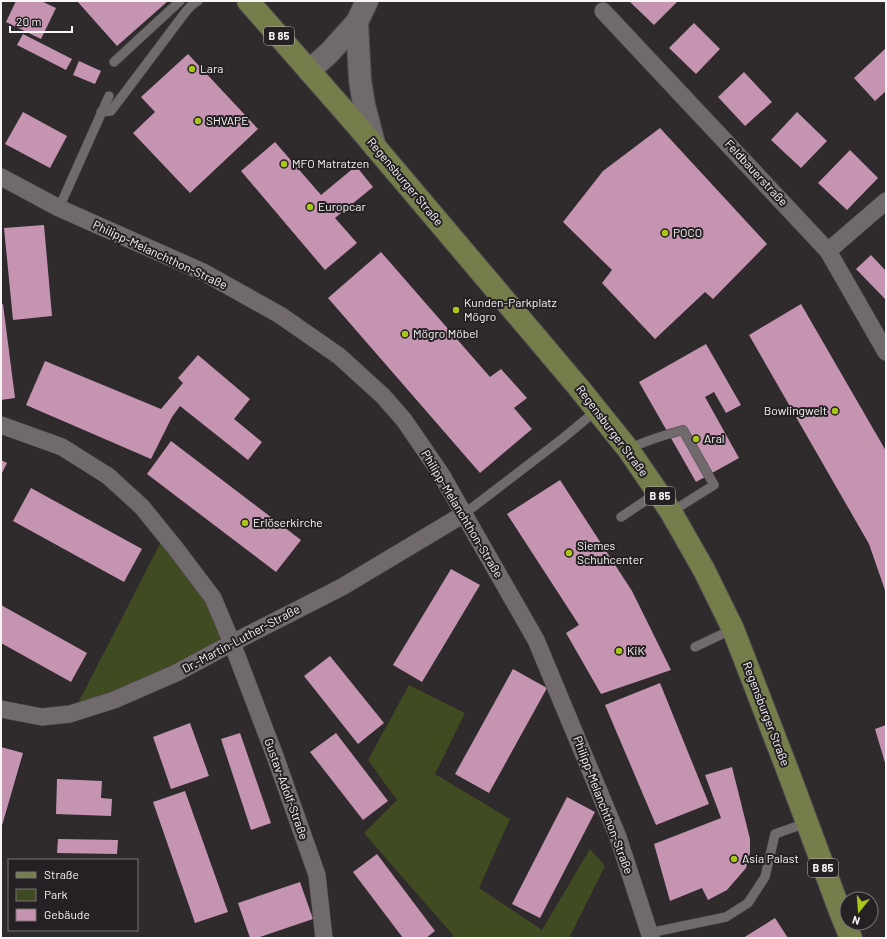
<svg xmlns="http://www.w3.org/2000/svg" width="887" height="939" font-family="Barlow,sans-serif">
	<rect width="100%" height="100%" fill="#2f2a2c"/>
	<g fill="#414b21">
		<path d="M163,538L211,601L228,643L75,709Z"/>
		<path d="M409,685L465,713L435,774L510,819L479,888L542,930L590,849L605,866L569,938H450L453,935L364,833L397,800L368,760Z"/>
	</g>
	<g fill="#c594b1">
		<path d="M16,1H41L56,8L41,39L6,22Z"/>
		<path d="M77,1H168L117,46Z"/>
		<path d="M629,1H678L654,25Z"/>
		<path d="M694,23L720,49L696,74L669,48Z"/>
		<path d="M23,34L72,59L66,70L17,45Z"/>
		<path d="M886,48V91L875,101L854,78Z"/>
		<path d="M188,54L258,129L190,193L133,133L155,112L141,97Z"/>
		<path d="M79,61L101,71L95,84L73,75Z"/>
		<path d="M744,72L772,102L745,126L718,97Z"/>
		<path d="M23,112L67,136L50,168L5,144Z"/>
		<path d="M797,112L827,141L801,168L771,140Z"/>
		<path d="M660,128L767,244L713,299L705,292L655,339L602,283L612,270L563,222L603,171Z"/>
		<path d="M275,142L321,195L356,166L373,187L335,218L357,243L325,270L241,171Z"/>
		<path d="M850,150L878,178L847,210L818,183Z"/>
		<path d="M44,225L52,316L13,320L4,228Z"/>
		<path d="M381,252L490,377L501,369L527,398L514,408L532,429L480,473L328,298Z"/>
		<path d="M871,255L886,271V300L856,269Z"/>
		<path d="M3,304L15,398L1,400V305Z"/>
		<path d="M801,304L886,451V593L869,544L749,335Z"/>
		<path d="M706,344L741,405L726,413L714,392L705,397L739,458L696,482L639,382Z"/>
		<path d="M198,355L250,399L234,419L262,442L248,460L180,406L172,417L151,459L26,405L45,361L161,409L183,383L178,378Z"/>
		<path d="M171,441L301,540L276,572L147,474Z"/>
		<path d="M1,460L7,463L1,475Z"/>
		<path d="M560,480L632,591L671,670L601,694L566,633L579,625L507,514Z"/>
		<path d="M31,488L142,549L124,582L13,521Z"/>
		<path d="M451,569L480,585L422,682L393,665Z"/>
		<path d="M1,605L87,653L71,682L1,643Z"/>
		<path d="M330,656L384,723L358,744L304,676Z"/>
		<path d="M513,669L547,688L489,793L455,774Z"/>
		<path d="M660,683L709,804L656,825L605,705Z"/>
		<path d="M190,723L209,776L171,789L153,737Z"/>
		<path d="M886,725V766L875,729Z"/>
		<path d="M240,733L271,823L251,830L221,739Z"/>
		<path d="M336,733L388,801L363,820L310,752Z"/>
		<path d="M1,747L23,753L1,829Z"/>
		<path d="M732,767L750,839V853L746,868L727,890L708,900L702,888L670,901L654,844L721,818L705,775Z"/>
		<path d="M57,779L102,781L101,798L112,799L111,816L56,814Z"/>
		<path d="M185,791L228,912L195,923L153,802Z"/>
		<path d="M567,797L595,812L540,918L512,904Z"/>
		<path d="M58,839L118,840L117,854L57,853Z"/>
		<path d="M377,854L435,931L426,938H403L353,872Z"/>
		<path d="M300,882L313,919L257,938H250L238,903Z"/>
		<path d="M775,918L788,938H743Z"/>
	</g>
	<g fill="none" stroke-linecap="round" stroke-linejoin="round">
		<defs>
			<g id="lane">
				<path d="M114,62L180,1"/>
				<path d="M101,112L111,111L187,10L193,4L198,1"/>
				<path d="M59,208L109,96"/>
				<path d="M628,449C646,441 664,435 683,430L714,485L671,512"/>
				<path d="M464,514L562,439L597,410"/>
				<path d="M621,517L657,493"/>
				<path d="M695,647L733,629"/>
				<path d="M649,933L726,917L748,903L765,877L775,834L806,823"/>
			</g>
			<g id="street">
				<path d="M603,11L828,251L886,352"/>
				<path d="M1,177L59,208L203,272L280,315L339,356L383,396L404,420L441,474L536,640L618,837L651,938"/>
				<path d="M828,251L886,201"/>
				<path d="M1,425L62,447L108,476L142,507L176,549L213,598L232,643L275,756L317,875L324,938"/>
				<path d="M1,709L42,717L70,714L114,700L176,673L232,643L342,587L464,514"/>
			</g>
			<g id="secondary">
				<path d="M357,22L360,80L364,105L375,147"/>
				<path d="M309,71L329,53L357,22L367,1"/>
			</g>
			<path id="primary" d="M248,1L355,123L579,388L628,449L671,512L704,570L733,629L789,774L841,914L851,938"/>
		</defs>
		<use href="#lane" stroke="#4d484b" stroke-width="10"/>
		<use href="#street" stroke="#4d484b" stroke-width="18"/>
		<use href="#secondary" stroke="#4d484b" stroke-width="24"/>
		<use href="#primary" stroke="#4d484b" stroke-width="24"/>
		<use href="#lane" stroke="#706a6d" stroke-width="9"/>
		<use href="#street" stroke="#706a6d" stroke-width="17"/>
		<use href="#secondary" stroke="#706a6d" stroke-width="22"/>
		<use href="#primary" stroke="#757e4b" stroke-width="22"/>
	</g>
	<g fill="#aac718" stroke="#252023" stroke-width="1.5">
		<circle cx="192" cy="69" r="4"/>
		<circle cx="198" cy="121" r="4"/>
		<circle cx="284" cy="164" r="4"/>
		<circle cx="310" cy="207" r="4"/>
		<circle cx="665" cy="233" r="4"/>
		<circle cx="456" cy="310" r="4"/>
		<circle cx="405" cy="334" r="4"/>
		<circle cx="835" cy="411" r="4"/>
		<circle cx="696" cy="439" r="4"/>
		<circle cx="245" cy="523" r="4"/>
		<circle cx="569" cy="553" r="4"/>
		<circle cx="619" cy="651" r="4"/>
		<circle cx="734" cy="859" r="4"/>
	</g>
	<g text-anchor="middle" stroke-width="4" stroke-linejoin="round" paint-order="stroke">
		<g fill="#252023" stroke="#b8b4b6" stroke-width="1">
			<rect x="264" y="27" width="30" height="18" rx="3"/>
			<rect x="645" y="487" width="30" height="18" rx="3"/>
			<rect x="808" y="859" width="30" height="18" rx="3"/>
		</g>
		<g font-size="11" font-weight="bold" fill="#f7f4f5">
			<text x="279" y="40">B 85</text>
			<text x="660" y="500">B 85</text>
			<text x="823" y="872">B 85</text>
		</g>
		<g font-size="12" fill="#f7f4f5" stroke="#252023" text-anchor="start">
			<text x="200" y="73">Lara</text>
			<text x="206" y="125">SHVAPE</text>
			<text x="292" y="168">MFO Matratzen</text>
			<text x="318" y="211">Europcar</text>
			<text x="673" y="237">POCO</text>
			<text x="464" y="307">Kunden-Parkplatz<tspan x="464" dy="14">Mögro</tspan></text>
			<text x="413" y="338">Mögro Möbel</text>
			<text x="827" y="415" text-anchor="end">Bowlingwelt</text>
			<text x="704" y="443">Aral</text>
			<text x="253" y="527">Erlöserkirche</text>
			<text x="577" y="550">Siemes<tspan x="577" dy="14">Schuhcenter</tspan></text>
			<text x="627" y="655">KiK</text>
			<text x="742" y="863">Asia Palast</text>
		</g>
		<g font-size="12" fill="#f7f4f5" stroke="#252023">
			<text transform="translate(756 173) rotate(47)" y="4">Feldbauerstraße</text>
			<text transform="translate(405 182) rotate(50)" y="4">Regensburger Straße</text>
			<text transform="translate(160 255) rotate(25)" y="4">Philipp-Melanchthon-Straße</text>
			<text transform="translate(612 431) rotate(53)" y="4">Regensburger Straße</text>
			<text transform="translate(462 514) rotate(59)" y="4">Philipp-Melanchthon-Straße</text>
			<text transform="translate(241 639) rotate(-28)" y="4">Dr.-Martin-Luther-Straße</text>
			<text transform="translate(766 714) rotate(69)" y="4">Regensburger Straße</text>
			<text transform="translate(286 789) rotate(70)" y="4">Gustav-Adolf-Straße</text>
			<text transform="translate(603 805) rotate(69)" y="4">Philipp-Melanchthon-Straße</text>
		</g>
	</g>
	<rect width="887" height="939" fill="none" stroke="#f7f4f5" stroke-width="4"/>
	<rect x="8" y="859" width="130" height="72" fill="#252023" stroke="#797577"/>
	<rect x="16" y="872" width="20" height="6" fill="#757e4b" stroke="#797577"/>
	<text x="44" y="879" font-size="12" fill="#f7f4f5">Straße</text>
	<rect x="16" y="889" width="20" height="12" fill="#414b21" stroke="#797577"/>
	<text x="44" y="899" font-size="12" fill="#f7f4f5">Park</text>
	<rect x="16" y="909" width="20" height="12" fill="#c594b1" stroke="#797577"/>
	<text x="44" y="919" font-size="12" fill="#f7f4f5">Gebäude</text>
	<g transform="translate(859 911) rotate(197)"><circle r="19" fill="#252023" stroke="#797577"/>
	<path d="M0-3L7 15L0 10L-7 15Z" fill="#aac718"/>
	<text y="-6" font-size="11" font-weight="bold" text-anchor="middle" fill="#f7f4f5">N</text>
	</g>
	<path d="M10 26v6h62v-6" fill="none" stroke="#f7f4f5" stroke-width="2"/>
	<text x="16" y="26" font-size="12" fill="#f7f4f5" stroke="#252023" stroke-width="3" paint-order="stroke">20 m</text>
</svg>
